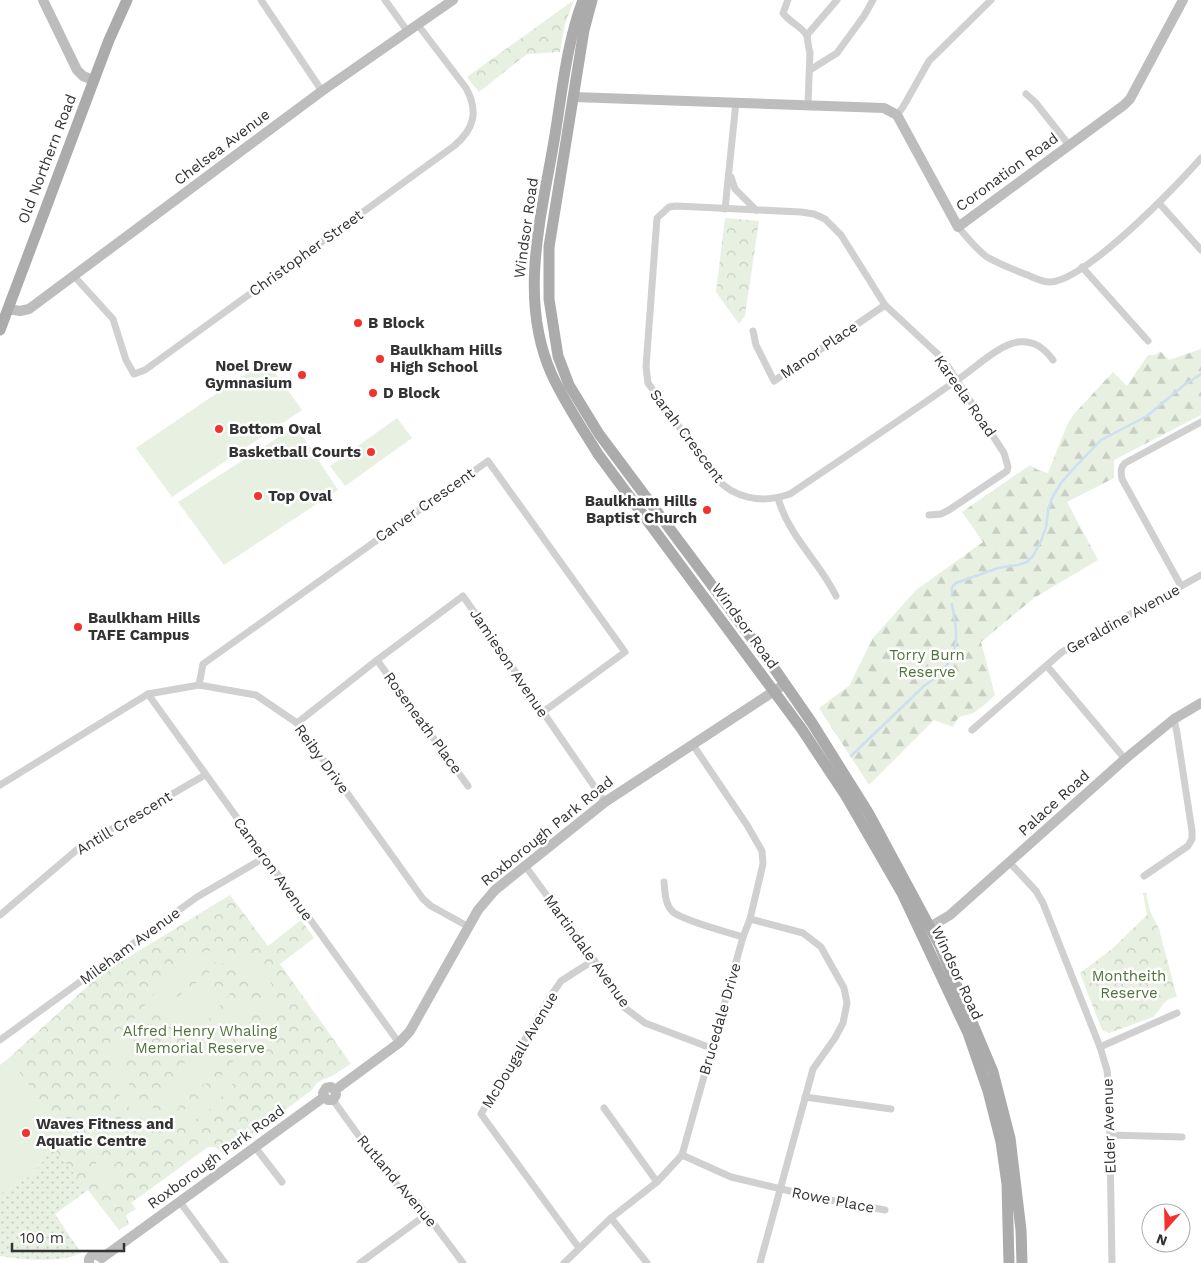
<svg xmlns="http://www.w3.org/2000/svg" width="1201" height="1263" font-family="'Work Sans',sans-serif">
	<defs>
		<pattern id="grass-dots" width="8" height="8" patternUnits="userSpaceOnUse" patternTransform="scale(1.25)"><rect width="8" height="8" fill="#e8f0e1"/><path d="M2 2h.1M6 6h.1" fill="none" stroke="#c7cec2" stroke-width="1.8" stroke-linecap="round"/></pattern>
		<pattern id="forest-firs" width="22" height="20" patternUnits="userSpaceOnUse" patternTransform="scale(1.25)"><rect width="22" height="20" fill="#e8f0e1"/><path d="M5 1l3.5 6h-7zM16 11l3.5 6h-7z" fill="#c7cec2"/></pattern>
		<pattern id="park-crowns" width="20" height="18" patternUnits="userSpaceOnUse" patternTransform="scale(1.25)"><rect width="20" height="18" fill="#e8f0e1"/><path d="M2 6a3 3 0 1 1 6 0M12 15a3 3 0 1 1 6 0" fill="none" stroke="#c7cec2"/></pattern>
	</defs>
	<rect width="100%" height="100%" fill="#fff"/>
	<path fill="url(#grass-dots)" d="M53,1148L88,1190L55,1214L81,1253C61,1263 23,1260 0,1256V1194L33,1174Z"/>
	<path fill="url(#forest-firs)" d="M1201,349V415L1114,460V478L1067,502L1098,560L1034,598L981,642L995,695C989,701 982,707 975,712C964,718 959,712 953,727L934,720L869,785L819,708L849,686L873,638L916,590L983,542L962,512L1030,465L1038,470L1048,473L1068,423L1074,414L1113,372L1127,386L1148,355H1155L1160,351L1169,360Z"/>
	<g fill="url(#park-crowns)">
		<path d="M574,0L565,24L560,52L527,54L479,92L467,77Z"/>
		<path d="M725,218L759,221L745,316L739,324L716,292Z"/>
		<path d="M1143,893H1146L1150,911L1159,929L1177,997C1163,998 1162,1009 1153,1017L1109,1033L1102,1030L1080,973L1112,949L1147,915Z"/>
		<path d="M230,895L268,946L301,920L314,938L280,964L351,1064C345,1067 339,1072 332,1076C323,1080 317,1080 312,1090L225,1155L215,1147H208L131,1203L136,1209L126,1215L129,1224L119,1230L88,1190L53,1148L52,1118L9,1058L101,974Z"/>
	</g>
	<g fill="#e8f0e1" fill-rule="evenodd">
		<path d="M266,360L302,410L172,497L136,448Z"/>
		<path d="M397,418L412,438L345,486L330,466Z"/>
		<path d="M296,426L338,490L224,565L178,502Z"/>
		<path d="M214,950C253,950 285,982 275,1023C270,1039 218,1105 203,1115C192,1123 177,1127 163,1125C127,1121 104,1083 115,1049C121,1033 171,970 186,960C194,954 204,952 214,950ZM216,962L207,975L162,1008L173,1020L187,1029L193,1016L203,1026L240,982L239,981L238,982L204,992L210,978L222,963H225C259,970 275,1006 254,1035L206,1095L195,1105L181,1111L167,1112L152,1108L139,1100L127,1081L125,1067L127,1052L135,1039L187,974L199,967Z"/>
		<path d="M242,992L260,1006L176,1111L157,1097Z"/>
		<path d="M230,1050L233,1052L196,1096V1095Z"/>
		<path d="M9,1058L52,1118L53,1148L33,1174L0,1194V1065Z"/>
		<path d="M108,1119L113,1132L114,1147L66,1143Z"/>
		<path d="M141,1132L146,1137L113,1166L111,1164L112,1167L106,1168L112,1169L110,1192L108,1193L98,1171L103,1169L90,1173L88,1171L105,1155L111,1163Z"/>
		<path d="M150,1141L154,1145L115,1180L112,1177Z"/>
		<path d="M95,1146L101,1157L78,1163V1161Z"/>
	</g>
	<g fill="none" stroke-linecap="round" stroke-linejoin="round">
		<g stroke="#cddff0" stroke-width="2.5">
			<path d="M952,594V587L956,583L998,568L1018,565L1027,562L1033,556L1041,541L1046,527L1048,511L1052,498L1061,483L1076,466L1101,440L1147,416L1184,385L1201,374"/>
			<path d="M851,756L924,686L942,673L951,658L956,643V629L952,604"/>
		</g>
		<g stroke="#d0d0d0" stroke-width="7">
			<path d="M261,0L322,91"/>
			<path d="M385,0L408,32"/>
			<path d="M788,0L783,13C789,22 804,28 807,36C808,41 808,47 810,52L808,104"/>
			<path d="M807,35L837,0"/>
			<path d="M810,70L837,53L864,16L873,0"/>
			<path d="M1026,94L1035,102L1069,145"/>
			<path d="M897,115L903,107L929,61L991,0"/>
			<path d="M731,177L735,189L756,210"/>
			<path d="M1159,203L1201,250"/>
			<path d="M725,209L736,102"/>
			<path d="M958,227C967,237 976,249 987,257C999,264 1012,269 1025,274C1033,277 1041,282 1050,282C1085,281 1177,186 1201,158"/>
			<path d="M1082,267L1148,341"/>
			<path d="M74,276L113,319L126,360L134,374L145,370L454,146C474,129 479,112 466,88L418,25"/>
			<path d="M753,331L756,345L774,381L885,305"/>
			<path d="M778,498C789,537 819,561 836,596"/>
			<path d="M929,515L941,514L949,510L1007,471L1008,467L1004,453L943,359L885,305L841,235L825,219L814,214L801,212L676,206L669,207L657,218L646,367L648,383L714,476C734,499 762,504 790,494C846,456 902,419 957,380C974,369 998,345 1018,342C1034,340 1044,348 1053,360"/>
			<path d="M1181,586L1122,479C1121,472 1120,468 1125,463L1201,422"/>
			<path d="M377,660L468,786"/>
			<path d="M1047,666L1125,759"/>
			<path d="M199,685L203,664L488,461L625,652L543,712"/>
			<path d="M148,694L399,1043"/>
			<path d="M297,723L377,660L463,596L605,802"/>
			<path d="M972,730L1062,652L1201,575"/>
			<path d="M0,785L148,694L199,685L256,695L297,723L423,899L431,906L469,927"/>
			<path d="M1010,863L1036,891L1043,903L1100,1047L1107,1070L1109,1088L1112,1263"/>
			<path d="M526,867L594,960L625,1008L645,1023L711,1048"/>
			<path d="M1144,876L1188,846L1192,839V831L1177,733L1174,719"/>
			<path d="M664,882C665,892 665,905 673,912C684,921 727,932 743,937"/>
			<path d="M0,915L79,848L205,775"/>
			<path d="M750,919L803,933L821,947L844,988L847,1003L843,1023L835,1038L813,1069L760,1263"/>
			<path d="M0,1040L197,897L264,858"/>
			<path d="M1100,1047L1177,1013"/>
			<path d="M805,1097L891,1109"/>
			<path d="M333,1100L382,1168L399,1187L418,1203L463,1263"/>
			<path d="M604,1108L657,1182"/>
			<path d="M1109,1135L1182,1137"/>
			<path d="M255,1147L282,1182"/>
			<path d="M682,1155L731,1177L824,1199L885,1210"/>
			<path d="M180,1202L225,1263"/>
			<path d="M611,1218L647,1263"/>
			<path d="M579,1248L481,1114L548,1000L561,981L594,960"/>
			<path d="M360,1263L427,1214"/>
			<path d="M564,1263L611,1218L657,1182L682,1155L743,937L750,919L763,864L762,851L747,825L693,745"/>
		</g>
		<g stroke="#bdbdbd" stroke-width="10">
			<path d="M43,0L77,70L83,76L93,80"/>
			<path d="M574,97L884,108L897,115L958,227L1124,105L1130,99L1183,0"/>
			<path d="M8,309L20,311L29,309L322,91L453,0"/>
			<path d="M930,927L950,915L1125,759L1174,719L1201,703"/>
			<path d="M335,1090L399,1043L410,1031L478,910L495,890L605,802L785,684"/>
			<path d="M324,1097L328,1100H333L336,1095L335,1090"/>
			<path d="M324,1097L323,1093L326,1088L331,1087L335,1090"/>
			<path d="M102,1258L324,1097"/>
			<path d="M89,1263V1259L92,1255H97L102,1258"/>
		</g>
		<g stroke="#ababab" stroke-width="11">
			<path d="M583,0C566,45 562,94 554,141C541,218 518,300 552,375C565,403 582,428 598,454L801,728L846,796L902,893L968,1033L988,1091L1001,1142L1007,1184L1009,1263"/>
			<path d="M592,0L584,30L549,247V299L558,356L569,385L599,434L776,671L812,723L869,814L940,946L993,1072L1010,1138L1021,1230L1022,1263"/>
			<path d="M0,330L109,40L127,0"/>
		</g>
	</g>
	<g fill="#f2322d" stroke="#fff" stroke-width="2">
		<circle cx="358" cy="323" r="5"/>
		<circle cx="380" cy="359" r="5"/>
		<circle cx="302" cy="375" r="5"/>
		<circle cx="373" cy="393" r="5"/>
		<circle cx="219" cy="429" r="5"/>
		<circle cx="371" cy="452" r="5"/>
		<circle cx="258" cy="496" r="5"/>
		<circle cx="707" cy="510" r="5"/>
		<circle cx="78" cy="627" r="5"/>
		<circle cx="26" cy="1133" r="5"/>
	</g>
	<g text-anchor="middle" stroke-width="5" stroke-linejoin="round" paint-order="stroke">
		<g font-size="15" fill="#333" stroke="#fff">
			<text transform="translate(222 147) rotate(-37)" y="5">Chelsea Avenue</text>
			<text transform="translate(47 159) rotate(-69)" y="5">Old Northern Road</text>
			<text transform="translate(1007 172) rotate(-36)" y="5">Coronation Road</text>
			<text transform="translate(526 228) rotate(-82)" y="5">Windsor Road</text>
			<text transform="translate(306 253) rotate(-36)" y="5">Christopher Street</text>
			<text transform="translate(819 350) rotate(-34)" y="5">Manor Place</text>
			<text transform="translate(965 396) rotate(55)" y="5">Kareela Road</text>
			<text transform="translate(687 436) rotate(53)" y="5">Sarah Crescent</text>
			<text transform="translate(425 505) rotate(-35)" y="5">Carver Crescent</text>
			<text transform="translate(1123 619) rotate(-29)" y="5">Geraldine Avenue</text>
			<text transform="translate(745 626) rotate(54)" y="5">Windsor Road</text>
			<text transform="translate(509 663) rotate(56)" y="5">Jamieson Avenue</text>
			<text transform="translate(423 723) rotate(54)" y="5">Roseneath Place</text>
			<text transform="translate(322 759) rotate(54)" y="5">Reiby Drive</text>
			<text transform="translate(1054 803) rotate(-42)" y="5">Palace Road</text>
			<text transform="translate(124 823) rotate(-31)" y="5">Antill Crescent</text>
			<text transform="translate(547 831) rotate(-39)" y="5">Roxborough Park Road</text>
			<text transform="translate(273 869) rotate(54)" y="5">Cameron Avenue</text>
			<text transform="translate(130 946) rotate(-36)" y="5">Mileham Avenue</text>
			<text transform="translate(587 951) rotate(54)" y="5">Martindale Avenue</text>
			<text transform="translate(957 973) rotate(65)" y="5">Windsor Road</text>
			<text transform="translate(720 1019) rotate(-74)" y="5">Brucedale Drive</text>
			<text transform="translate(520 1050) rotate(-59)" y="5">McDougall Avenue</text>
			<text transform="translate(1109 1126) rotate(-92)" y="5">Elder Avenue</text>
			<text transform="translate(216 1157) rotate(-36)" y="5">Roxborough Park Road</text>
			<text transform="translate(397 1181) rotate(50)" y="5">Rutland Avenue</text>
			<text transform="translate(833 1200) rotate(11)" y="5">Rowe Place</text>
		</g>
		<g font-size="15" font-weight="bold" fill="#333" stroke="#fff" text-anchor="start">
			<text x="368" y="328">B Block</text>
			<text x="390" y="355">Baulkham Hills<tspan x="390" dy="17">High School</tspan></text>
			<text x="292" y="371" text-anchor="end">Noel Drew<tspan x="292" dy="17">Gymnasium</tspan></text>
			<text x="383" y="398">D Block</text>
			<text x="229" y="434">Bottom Oval</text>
			<text x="361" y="457" text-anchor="end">Basketball Courts</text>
			<text x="268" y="501">Top Oval</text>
			<text x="697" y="506" text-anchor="end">Baulkham Hills<tspan x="697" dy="17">Baptist Church</tspan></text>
			<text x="88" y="623">Baulkham Hills<tspan x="88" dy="17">TAFE Campus</tspan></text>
			<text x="36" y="1129">Waves Fitness and<tspan x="36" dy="17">Aquatic Centre</tspan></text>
		</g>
		<g font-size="15" fill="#50733c" stroke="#fff">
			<text x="927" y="660">Torry Burn<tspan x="927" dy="17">Reserve</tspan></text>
			<text x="1129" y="981">Montheith<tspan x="1129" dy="17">Reserve</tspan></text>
			<text x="200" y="1036">Alfred Henry Whaling<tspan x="200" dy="17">Memorial Reserve</tspan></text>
		</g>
	</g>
	<g transform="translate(1166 1228) rotate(200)"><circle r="24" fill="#ffffff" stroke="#adadad"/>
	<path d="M0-4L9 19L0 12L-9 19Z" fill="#f2322d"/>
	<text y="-8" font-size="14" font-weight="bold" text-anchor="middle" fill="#333333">N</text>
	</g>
	<path d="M12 1243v8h112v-8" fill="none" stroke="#333333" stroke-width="2.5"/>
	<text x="20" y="1243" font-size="15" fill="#333333" stroke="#ffffff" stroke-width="4" paint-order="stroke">100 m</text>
</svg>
